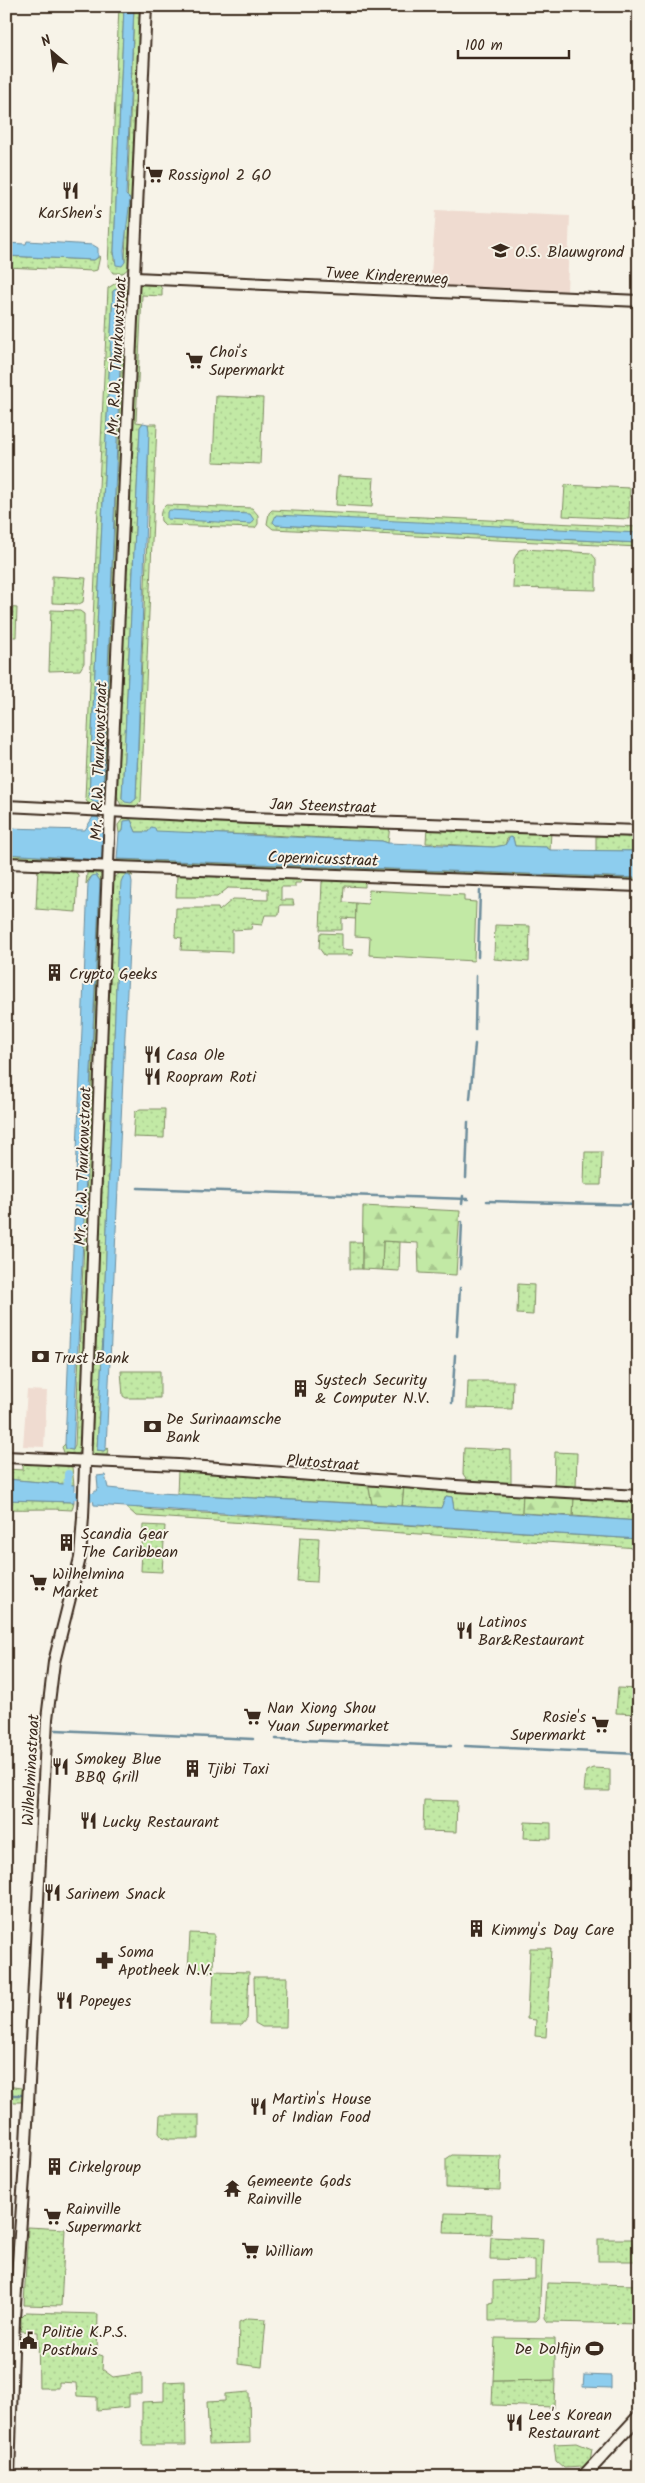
<svg xmlns="http://www.w3.org/2000/svg" width="645" height="2483" font-family="Kalam,sans-serif">
	<defs>
		<pattern id="green-dots" width="8" height="8" patternUnits="userSpaceOnUse" patternTransform="scale(1.25)"><rect width="8" height="8" fill="#c2e9a5"/><path d="M2 2h.1M6 6h.1" fill="none" stroke="#a8c88e" stroke-width="1.8" stroke-linecap="round"/></pattern>
		<pattern id="forest-firs" width="22" height="20" patternUnits="userSpaceOnUse" patternTransform="scale(1.25)"><rect width="22" height="20" fill="#c2e9a5"/><path d="M5 1l3.5 6h-7zM16 11l3.5 6h-7z" fill="#a8c88e"/></pattern>
	</defs>
	<rect width="100%" height="100%" fill="#f7f3e8"/>
	<filter id="ink" filterUnits="userSpaceOnUse"><feTurbulence type="fractalNoise" baseFrequency=".02" numOctaves="2"/><feDisplacementMap in="SourceGraphic" scale="10" xChannelSelector="R" yChannelSelector="G"/><feConvolveMatrix kernelMatrix="1 2 1 2 8 2 1 2 1" color-interpolation-filters="sRGB"/></filter>
	<g filter="url(#ink)">
		<g fill="#efdbd0">
			<path d="M436,210L570,216L567,291L430,286Z"/>
			<path d="M27,1390L47,1391L44,1447L23,1446Z"/>
		</g>
		<g fill="url(#green-dots)" stroke="#7e8a62" fill-rule="evenodd">
			<path d="M119,6H124L114,251V260L125,262L134,6H141L130,267L123,273H113L108,266Z"/>
			<path d="M6,256L94,260L100,256L97,270L93,271L6,267Z"/>
			<path d="M116,283H122L128,289L108,796L101,805L94,806L87,802L85,798L108,288ZM116,289L121,369L103,796H89L113,291Z"/>
			<path d="M145,283H158L162,289V296L142,295L136,422L143,423L140,427L122,798L136,799L148,514V424H157L141,801C135,809 131,808 122,807L117,797L138,291L140,285Z"/>
			<path d="M216,396L263,398L260,464L213,462Z"/>
			<path d="M338,476L374,478L372,507L336,505Z"/>
			<path d="M565,485L630,488L629,519L563,516Z"/>
			<path d="M166,505L252,508L258,515V524L255,528L165,525L161,521C160,514 160,510 166,505Z"/>
			<path d="M272,510L639,527V533L273,522L276,525L639,543V547L273,529L267,524L269,513Z"/>
			<path d="M524,549L591,553L596,559V590L513,588L514,559L519,550Z"/>
			<path d="M52,576L86,578L83,602L79,604L52,603Z"/>
			<path d="M6,607L17,608L16,637H6Z"/>
			<path d="M51,610L80,611L84,614V663L80,670L49,671Z"/>
			<path d="M125,816L390,825L388,843L382,841L268,835L136,832L131,820L125,821L123,831L119,833L118,825Z"/>
			<path d="M427,826L551,831L550,850L546,847L515,846L513,838L507,839L505,845L494,847L426,843Z"/>
			<path d="M596,834L639,835V851H596Z"/>
			<path d="M6,854L103,860V863L6,859Z"/>
			<path d="M117,859L639,878V883L117,863Z"/>
			<path d="M38,867L73,869L78,875L76,912L36,909Z"/>
			<path d="M122,872H129L133,876L128,875L118,932L103,1335L97,1450L104,1451L108,1448L107,1455C102,1458 94,1458 91,1452L112,881L114,877Z"/>
			<path d="M177,872L302,875L301,883H295V887H281V900H293L294,905H280L279,915H265L262,925L252,924L251,929L232,930V952L181,950L182,938L175,937L176,908H218L219,911L233,899L268,900V889L228,888L217,897H176Z"/>
			<path d="M87,873H99L103,876L84,1391L80,1447L79,1452L75,1455H65L62,1447L65,1444L66,1449L73,1450L75,1445L100,881L96,875L90,878L86,884Z"/>
			<path d="M326,878L365,879V887L344,886L343,902L356,903V919L342,918V930H320L322,882Z"/>
			<path d="M495,925L530,926L529,962L494,959Z"/>
			<path d="M320,933L342,934V949L353,950L352,955H324L319,948Z"/>
			<path d="M140,1109H165L164,1138L133,1137L135,1112Z"/>
			<path d="M585,1152H602L601,1185H584Z"/>
			<path d="M383,1241L400,1242L399,1271L382,1270Z"/>
			<rect x="350" y="1242" width="12" height="27"/>
			<path d="M518,1284L534,1285L533,1315L517,1314Z"/>
			<path d="M121,1371H160V1398H126L123,1396Z"/>
			<path d="M468,1381H513L512,1409L467,1408Z"/>
			<path d="M464,1448L511,1450V1484L468,1481L463,1474Z"/>
			<path d="M555,1452L577,1453L576,1489L554,1488Z"/>
			<path d="M23,1462L72,1467L74,1485L6,1479V1469L23,1470Z"/>
			<path d="M178,1470L368,1483L372,1504L177,1494Z"/>
			<path d="M404,1485L523,1493L522,1513L454,1509L452,1497L446,1496L441,1508L402,1506Z"/>
			<path d="M574,1495L639,1499V1521L573,1516Z"/>
			<path d="M6,1500L74,1502L72,1510C49,1508 29,1510 6,1509Z"/>
			<path d="M124,1505L153,1510L639,1539V1548L136,1516Z"/>
			<path d="M143,1525L165,1526L162,1572L141,1571Z"/>
			<path d="M300,1537L319,1538L317,1582L297,1581Z"/>
			<path d="M618,1688L639,1689V1714L616,1713Z"/>
			<path d="M593,1768L610,1769V1791H584L586,1771Z"/>
			<path d="M424,1800L457,1801L456,1832L423,1831Z"/>
			<path d="M525,1822L551,1823V1839L524,1838Z"/>
			<path d="M190,1933L214,1934L213,1972L188,1971Z"/>
			<path d="M530,1948H551L546,2037L535,2036L536,2020L527,2019Z"/>
			<path d="M214,1971L249,1972L247,2019L242,2025H211Z"/>
			<path d="M254,1977H287L286,2027H262L255,2023Z"/>
			<path d="M6,2086L21,2088L24,2091V2099L22,2102H6Z"/>
			<path d="M160,2115H199V2139H169L162,2137L159,2133Z"/>
			<path d="M452,2155L501,2156L500,2190L446,2188V2159Z"/>
			<path d="M445,2213L492,2214L491,2234L444,2233Z"/>
			<path d="M28,2227L65,2229L61,2306L24,2305Z"/>
			<path d="M491,2237L543,2239L539,2318L536,2321H489V2303L493,2302V2281L535,2279V2260L490,2259Z"/>
			<rect x="598" y="2239" width="41" height="22"/>
			<path d="M547,2283L639,2285V2324L548,2322L545,2318Z"/>
			<path d="M26,2312L98,2314L97,2354L103,2356L102,2369L113,2377L142,2373V2394H129V2407L97,2410V2397L77,2396L76,2383L59,2382V2388H39L38,2332L21,2331V2317Z"/>
			<path d="M248,2318L266,2319L262,2367L238,2364L239,2322Z"/>
			<path d="M555,2380L554,2407L492,2405L493,2381Z"/>
			<path d="M185,2381L186,2445H142V2402L164,2401V2382Z"/>
			<path d="M249,2392L250,2443L209,2444L207,2402L225,2401V2394Z"/>
			<path d="M577,2443L592,2449L590,2461L583,2467L564,2468L556,2461L554,2444Z"/>
		</g>
		<g fill="url(#forest-firs)" stroke="#7e8a62">
			<path d="M363,1206L460,1211L456,1275L419,1273L418,1243L383,1241L382,1270L362,1269Z"/>
			<path d="M368,1483L404,1485L402,1506L372,1504Z"/>
			<path d="M523,1493L574,1495L573,1516L522,1513Z"/>
		</g>
		<g fill="#c2e9a5" stroke="#7e8a62">
			<path d="M369,890L464,895V901L476,902L474,961L369,955L370,937L355,936L356,903L368,904Z"/>
			<path d="M495,2338L555,2339V2380L493,2381Z"/>
		</g>
		<g fill="#8dcdee" stroke="#6c8c9b">
			<path d="M124,6H134L126,195L130,199L124,250L125,262L122,266L116,265L114,251Z"/>
			<path d="M27,241L93,245L98,248V257L94,260L6,256V243L26,244Z"/>
			<path d="M116,289H122L123,291L103,796L100,803H94L89,796L113,291Z"/>
			<path d="M143,423L148,424L149,431L136,799L131,803L125,802L122,798L140,427Z"/>
			<path d="M170,510L250,514L254,520L251,524L167,519V512Z"/>
			<path d="M276,515L639,533V543L276,525L273,522Z"/>
			<path d="M93,817H98L104,832L103,860L6,854V828L85,830Z"/>
			<path d="M131,820L136,832H148L151,827L155,828L156,831L382,841L388,843L494,847L505,845L510,837L513,838L515,846L546,847L550,850L639,851V878L117,859L119,833L123,831L124,821Z"/>
			<path d="M96,875L100,881L73,1450L66,1449L65,1444L88,883L92,876Z"/>
			<path d="M128,875L131,877L132,882L106,1448L104,1451L97,1450L103,1335L118,932L121,882L123,877Z"/>
			<path d="M105,1475L108,1488L159,1493L441,1508L446,1496L452,1497L454,1509L639,1521V1539L94,1505L92,1494L98,1489L97,1476Z"/>
			<path d="M6,1479L74,1485V1502L6,1500Z"/>
			<path d="M584,2375L611,2376V2388L583,2387Z"/>
		</g>
		<g fill="none" stroke-linecap="round" stroke-linejoin="round">
			<g stroke="#6c8c9b" stroke-width="2.5">
				<path d="M478,957L480,891"/>
				<path d="M475,1030L476,976"/>
				<path d="M470,1099L475,1044"/>
				<path d="M466,1178L468,1122"/>
				<path d="M138,1188L468,1199"/>
				<path d="M487,1201L639,1205"/>
				<path d="M462,1204L463,1196"/>
				<path d="M460,1269L462,1222"/>
				<path d="M457,1336L460,1288"/>
				<path d="M452,1403L455,1355"/>
				<path d="M56,1730L253,1739"/>
				<path d="M276,1739L451,1746"/>
				<path d="M465,1746L639,1754"/>
				<path d="M6,2095H21"/>
			</g>
			<g stroke="#8dcdee" stroke-width="8">
				<path d="M66,1494L101,1498"/>
				<path d="M67,1494L68,1474"/>
			</g>
			<defs>
				<g id="tertiary">
					<path d="M135,278L639,301"/>
					<path d="M6,806L250,818L639,831"/>
					<path d="M6,863L639,886"/>
					<path d="M6,1457L178,1465L456,1486L639,1496"/>
					<path d="M9,2477L14,2318L25,2164L47,1719L54,1662L80,1558L83,1517L110,812L146,6"/>
				</g>
				<path id="secondary" d="M583,2477L639,2416"/>
			</defs>
			<use href="#tertiary" stroke="#3b2a1e" stroke-width="14"/>
			<use href="#secondary" stroke="#3b2a1e" stroke-width="15"/>
			<use href="#tertiary" stroke="#f7f3e8" stroke-width="10"/>
			<use href="#secondary" stroke="#f7f3e8" stroke-width="11"/>
		</g>
	</g>
	<defs>
		<symbol id="supermarket-bare" viewBox="-9 -9 18 18"><path d="M-6-5.5h2.5l.6 2H6L4.5 2H-2.5L-4.4-4H-6ZM-1.5 3.2a1.3 1.3 0 1 0 .1 0ZM3 3.2a1.3 1.3 0 1 0 .1 0Z" fill="#3b2a1e" stroke="#f7f3e8" stroke-width="2.5" paint-order="stroke"/></symbol>
		<symbol id="restaurant-bare" viewBox="-9 -9 18 18"><path d="M-5-6h1v4h1v-4h1v4h1v-4h1v5L-1.5 .5V6h-2V.5L-5-1ZM5-6V6H3V1.5H1.5Q1.5-4 5-6Z" fill="#3b2a1e" stroke="#f7f3e8" stroke-width="2.5" paint-order="stroke"/></symbol>
		<symbol id="school-bare" viewBox="-9 -9 18 18"><path d="M0-5L7-2L0 1L-7-2ZM-4 1L0 2.5L4 1V4Q0 6-4 4Z" fill="#3b2a1e" stroke="#f7f3e8" stroke-width="2.5" paint-order="stroke"/></symbol>
		<symbol id="building-bare" viewBox="-9 -9 18 18"><path d="M-4-6H4V6H1V3H-1V6H-4ZM-2.5-4.3h1.7v1.8h-1.7ZM.8-4.3h1.7v1.8H.8ZM-2.5-1h1.7V.8h-1.7ZM.8-1h1.7V.8H.8Z" fill="#3b2a1e" stroke="#f7f3e8" stroke-width="2.5" paint-order="stroke"/></symbol>
		<symbol id="bank-bare" viewBox="-9 -9 18 18"><path d="M-6-4H6V4H-6ZM0-2.3a2.3 2.3 0 1 0 0 4.6a2.3 2.3 0 1 0 0-4.6Z" fill="#3b2a1e" stroke="#f7f3e8" stroke-width="2.5" paint-order="stroke"/></symbol>
		<symbol id="pharmacy-bare" viewBox="-9 -9 18 18"><path d="M-2-6h4v4h4v4h-4v4h-4v-4h-4v-4h4Z" fill="#3b2a1e" stroke="#f7f3e8" stroke-width="2.5" paint-order="stroke"/></symbol>
		<symbol id="temple-bare" viewBox="-9 -9 18 18"><path d="M0-6L5-2H3V0L6.5 2.5H4V6H1.5V3h-3V6H-4V2.5H-6.5L-3 0V-2H-5Z" fill="#3b2a1e" stroke="#f7f3e8" stroke-width="2.5" paint-order="stroke"/></symbol>
		<symbol id="civic-bare" viewBox="-9 -9 18 18"><path d="M-.6-6.5H3V-4.5H.6V-3L4-1V1h2V6H-6V1h2V-1L-.6-3ZM-1.2 2.5V6h2.4V2.5Z" fill="#3b2a1e" stroke="#f7f3e8" stroke-width="2.5" paint-order="stroke"/></symbol>
		<symbol id="stadium-bare" viewBox="-9 -9 18 18"><path d="M0-5a6.5 5 0 1 0 0 10a6.5 5 0 1 0 0-10ZM-3.5-1.8h7v3.6h-7Z" fill="#3b2a1e" stroke="#f7f3e8" stroke-width="2.5" paint-order="stroke"/></symbol>
	</defs>
	<g fill-rule="evenodd">
		<use href="#supermarket-bare" x="142" y="162" width="25" height="25"/>
		<use href="#restaurant-bare" x="58" y="178" width="25" height="25"/>
		<use href="#school-bare" x="488" y="238" width="25" height="25"/>
		<use href="#supermarket-bare" x="182" y="348" width="25" height="25"/>
		<use href="#building-bare" x="42" y="960" width="25" height="25"/>
		<use href="#restaurant-bare" x="140" y="1042" width="25" height="25"/>
		<use href="#restaurant-bare" x="140" y="1064" width="25" height="25"/>
		<use href="#bank-bare" x="28" y="1344" width="25" height="25"/>
		<use href="#building-bare" x="288" y="1376" width="25" height="25"/>
		<use href="#bank-bare" x="140" y="1414" width="25" height="25"/>
		<use href="#building-bare" x="54" y="1530" width="25" height="25"/>
		<use href="#supermarket-bare" x="26" y="1570" width="25" height="25"/>
		<use href="#restaurant-bare" x="452" y="1618" width="25" height="25"/>
		<use href="#supermarket-bare" x="240" y="1704" width="25" height="25"/>
		<use href="#supermarket-bare" x="588" y="1712" width="25" height="25"/>
		<use href="#restaurant-bare" x="48" y="1754" width="25" height="25"/>
		<use href="#building-bare" x="180" y="1756" width="25" height="25"/>
		<use href="#restaurant-bare" x="76" y="1808" width="25" height="25"/>
		<use href="#restaurant-bare" x="40" y="1880" width="25" height="25"/>
		<use href="#building-bare" x="464" y="1916" width="25" height="25"/>
		<use href="#pharmacy-bare" x="92" y="1948" width="25" height="25"/>
		<use href="#restaurant-bare" x="52" y="1988" width="25" height="25"/>
		<use href="#restaurant-bare" x="246" y="2094" width="25" height="25"/>
		<use href="#building-bare" x="42" y="2154" width="25" height="25"/>
		<use href="#temple-bare" x="220" y="2176" width="25" height="25"/>
		<use href="#supermarket-bare" x="40" y="2204" width="25" height="25"/>
		<use href="#supermarket-bare" x="238" y="2238" width="25" height="25"/>
		<use href="#civic-bare" x="16" y="2328" width="25" height="25"/>
		<use href="#stadium-bare" x="582" y="2336" width="25" height="25"/>
		<use href="#restaurant-bare" x="502" y="2410" width="25" height="25"/>
	</g>
	<g text-anchor="middle" stroke-width="4" stroke-linejoin="round" paint-order="stroke">
		<g font-size="16" fill="#3b2a1e" stroke="#f7f3e8" text-anchor="start">
			<text x="168" y="180">Rossignol 2 GO</text>
			<text x="70" y="218" text-anchor="middle">KarShen's</text>
			<text x="515" y="257">O.S. Blauwgrond</text>
			<text x="209" y="357">Choi's<tspan x="209" dy="18">Supermarkt</tspan></text>
			<text x="69" y="979">Crypto Geeks</text>
			<text x="166" y="1060">Casa Ole</text>
			<text x="166" y="1082">Roopram Roti</text>
			<text x="54" y="1363">Trust Bank</text>
			<text x="315" y="1385">Systech Security<tspan x="315" dy="18">&amp; Computer N.V.</tspan></text>
			<text x="166" y="1424">De Surinaamsche<tspan x="166" dy="18">Bank</tspan></text>
			<text x="81" y="1539">Scandia Gear<tspan x="81" dy="18">The Caribbean</tspan></text>
			<text x="52" y="1579">Wilhelmina<tspan x="52" dy="18">Market</tspan></text>
			<text x="478" y="1627">Latinos<tspan x="478" dy="18">Bar&amp;Restaurant</tspan></text>
			<text x="267" y="1713">Nan Xiong Shou<tspan x="267" dy="18">Yuan Supermarket</tspan></text>
			<text x="586" y="1722" text-anchor="end">Rosie's<tspan x="586" dy="18">Supermarkt</tspan></text>
			<text x="75" y="1764">Smokey Blue<tspan x="75" dy="18">BBQ Grill</tspan></text>
			<text x="207" y="1774">Tjibi Taxi</text>
			<text x="102" y="1827">Lucky Restaurant</text>
			<text x="66" y="1899">Sarinem Snack</text>
			<text x="491" y="1935">Kimmy's Day Care</text>
			<text x="118" y="1957">Soma<tspan x="118" dy="18">Apotheek N.V.</tspan></text>
			<text x="79" y="2006">Popeyes</text>
			<text x="272" y="2104">Martin's House<tspan x="272" dy="18">of Indian Food</tspan></text>
			<text x="68" y="2172">Cirkelgroup</text>
			<text x="247" y="2186">Gemeente Gods<tspan x="247" dy="18">Rainville</tspan></text>
			<text x="66" y="2214">Rainville<tspan x="66" dy="18">Supermarkt</tspan></text>
			<text x="265" y="2256">William</text>
			<text x="42" y="2337">Politie K.P.S.<tspan x="42" dy="18">Posthuis</tspan></text>
			<text x="581" y="2354" text-anchor="end">De Dolfijn</text>
			<text x="528" y="2420">Lee's Korean<tspan x="528" dy="18">Restaurant</tspan></text>
		</g>
		<g font-size="16" fill="#3b2a1e" stroke="#f7f3e8">
			<text transform="translate(387 275) rotate(3)" y="6">Twee Kinderenweg</text>
			<text transform="translate(116 356) rotate(-87)" y="6">Mr. R.W. Thurkowstraat</text>
			<text transform="translate(98 761) rotate(-88)" y="6">Mr. R.W. Thurkowstraat</text>
			<text transform="translate(323 805) rotate(2)" y="6">Jan Steenstraat</text>
			<text transform="translate(323 858) rotate(2)" y="6">Copernicusstraat</text>
			<text transform="translate(82 1166) rotate(-88)" y="6">Mr. R.W. Thurkowstraat</text>
			<text transform="translate(323 1462) rotate(4)" y="6">Plutostraat</text>
			<text transform="translate(30 1770) rotate(-87)" y="6">Wilhelminastraat</text>
		</g>
	</g>
	<rect width="645" height="2483" fill="none" stroke="#f7f3e8" stroke-width="25"/>
	<rect x="12" y="12" width="620" height="2458" fill="none" stroke="#3b2a1e" stroke-width="2" filter="url(#ink)"/>
	<g transform="translate(52 52) rotate(332)" stroke="#f7f3e8" stroke-width="4" paint-order="stroke">
	<path d="M0-4L9 19L0 12L-9 19Z" fill="#3b2a1e"/>
	<text y="-8" font-size="14" font-weight="bold" text-anchor="middle" fill="#3b2a1e">N</text>
	</g>
	<path d="M458 50v8h111v-8" fill="none" stroke="#3b2a1e" stroke-width="2.5"/>
	<text x="465" y="50" font-size="15" fill="#3b2a1e" stroke="#f7f3e8" stroke-width="4" paint-order="stroke">100 m</text>
</svg>
